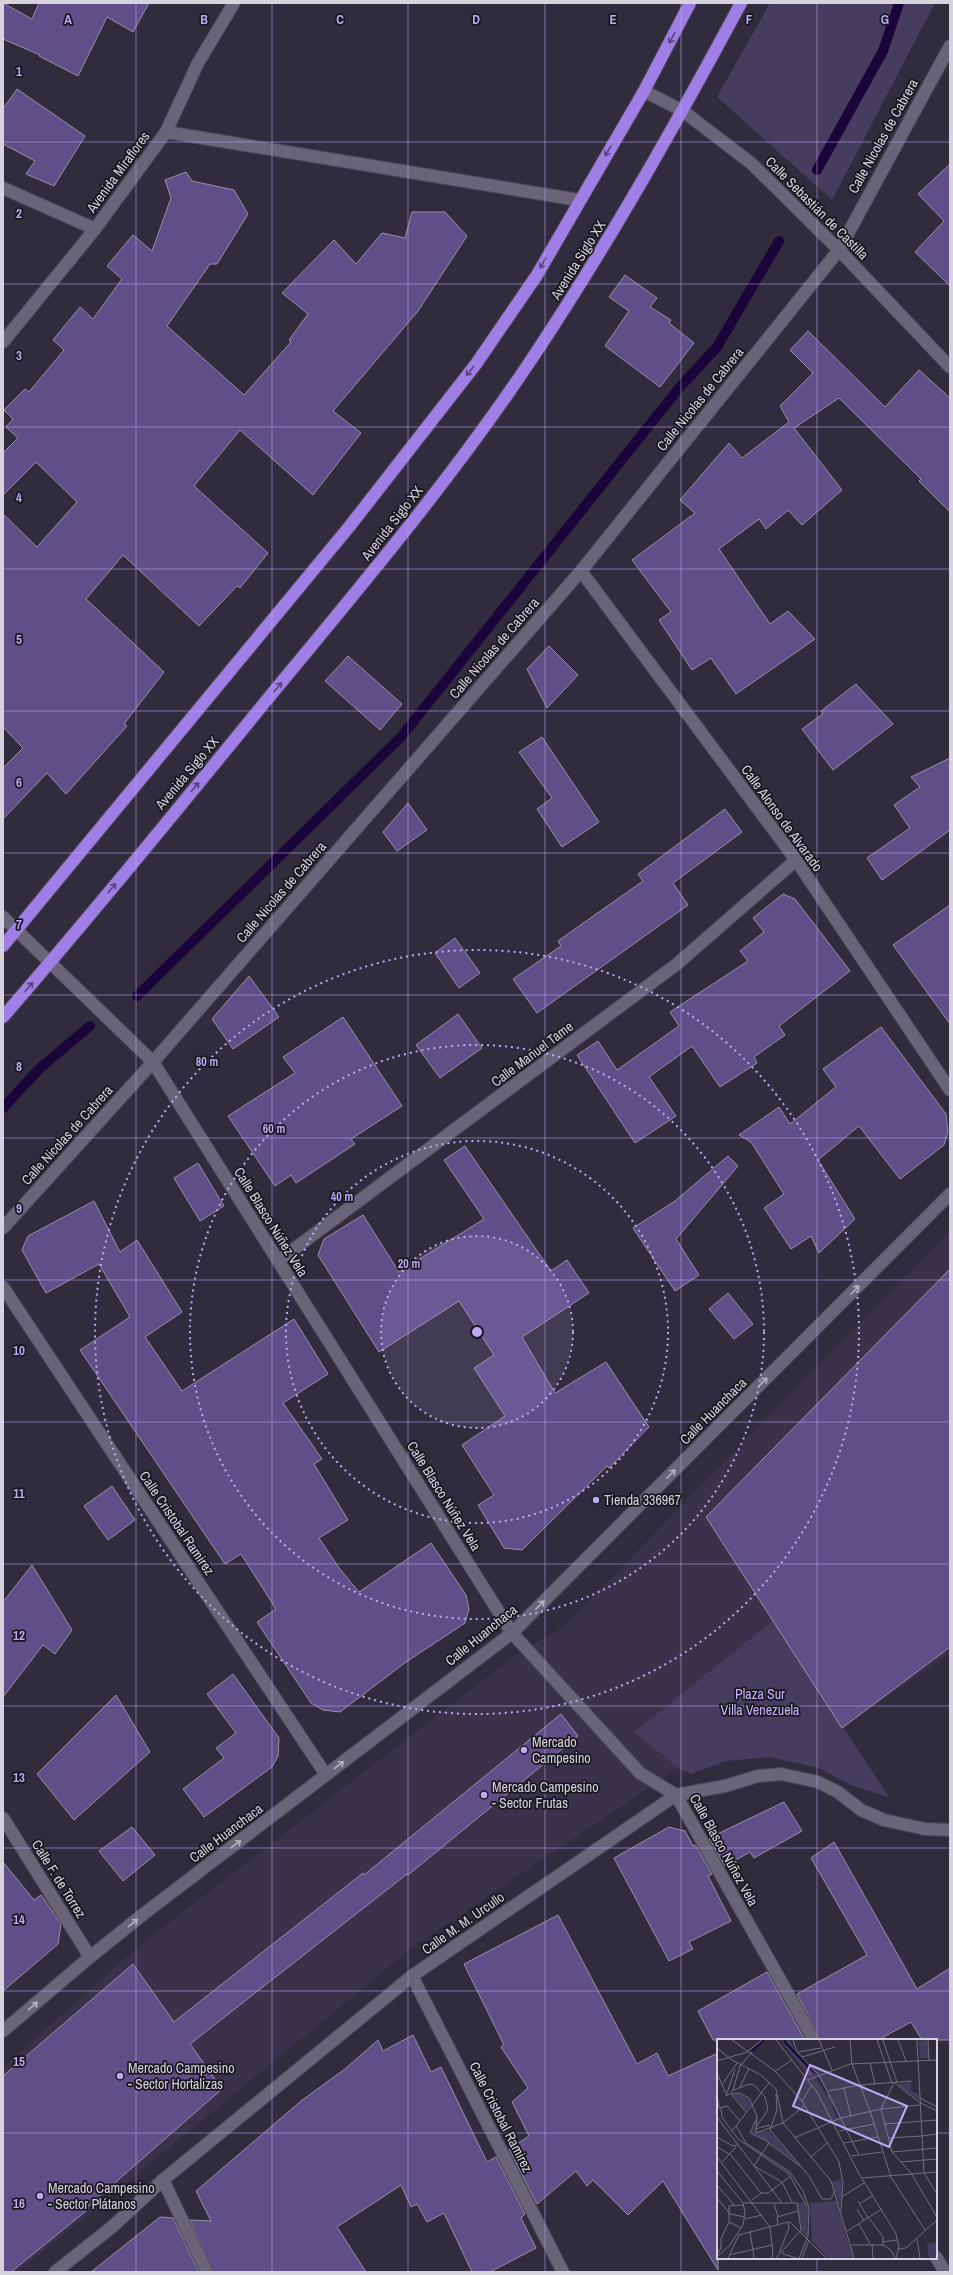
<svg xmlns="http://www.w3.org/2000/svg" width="953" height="2275" font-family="'Archivo Narrow',sans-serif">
	<rect width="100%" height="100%" fill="#302c3d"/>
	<path fill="#39324a" d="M950,1231V1653L842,1728L773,1622L634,1732L678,1768L413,1947L18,2272H3V2067L139,1946L518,1653L560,1630Z"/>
	<g fill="#453c5e">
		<path d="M770,3H935L832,200L717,97Z"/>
		<path d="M773,1621L889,1797L851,1785L819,1768L769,1757L726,1761L691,1774L678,1768L634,1732Z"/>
	</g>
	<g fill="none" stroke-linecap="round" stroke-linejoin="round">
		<g stroke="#1b0439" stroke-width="10">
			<path d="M817,170L883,51L899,3"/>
			<path d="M137,996L401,737L679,388L717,347L779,241"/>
			<path d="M3,1108L40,1068L90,1026"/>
		</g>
	</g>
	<g fill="#604e89" stroke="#9691a7">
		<path d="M3,3L32,19L39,3H149L133,32L107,17L78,76L39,56L40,55L3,39Z"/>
		<path d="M17,89L85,136L54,186L26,174L35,161L3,144V109Z"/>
		<path d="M950,164V286L915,252L944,221L918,194Z"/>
		<path d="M186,172L192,181L234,190L248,214L217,264H210L167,326L244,395L291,342L289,340L308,314L282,293L334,240L356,264L382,233L405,238L412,212H445L467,236L418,311L333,411L361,433L313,495L240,430L194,486L268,553L240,588L237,586L199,626L123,555L86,599L164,672L124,724L127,726L66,794L47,773L3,819V768L23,748L3,727V514L37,547L77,502L36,462L3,495V453L18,438L6,427L13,419L4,410L25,389L29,392L64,350L53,340L80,307L93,319L122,279L107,266L133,235L152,251L171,198L165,180Z"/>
		<path d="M625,275L657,298L650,307L671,320L669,323L694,343L660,387L605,346L629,311L609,297Z"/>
		<path d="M808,331L885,407L919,370L950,398V512L919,481L921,479L839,398L794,428L842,490L802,525L788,510L766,529L759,519L719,549L770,624L788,611L815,639L736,694L711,658L692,670L659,620L671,612L632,560L695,513L680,500L729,443L742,458L789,422L780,406L813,373L790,350Z"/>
		<path d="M549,646L578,675L547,708L527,669Z"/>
		<path d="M348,656L402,704L380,730L325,681Z"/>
		<path d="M856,684L893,724L833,770L802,729L823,714L821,711Z"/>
		<path d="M542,737L599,822L562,847L537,809L552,798L519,752Z"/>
		<path d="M950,758V830L882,880L867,858L910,828L894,805L920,787L911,777Z"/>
		<path d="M408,803L427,830L397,851L383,832Z"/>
		<path d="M725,809L742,832L673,883L688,905L537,1013L513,979L561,946L558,941L643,881L638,874Z"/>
		<path d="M783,894L795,899L850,971L779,1026L785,1035L754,1057L757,1063L720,1087L692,1046L649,1077L676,1116L635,1143L577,1055L598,1041L617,1070L679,1026L670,1012L748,961L740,951L764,932L753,918Z"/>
		<path d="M950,905V1024L893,945Z"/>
		<path d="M455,938L480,973L459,988L435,953Z"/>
		<path d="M249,976L279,1017L233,1049L212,1019Z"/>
		<path d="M458,1014L482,1048L440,1078L416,1045Z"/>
		<path d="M343,1017L402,1106L351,1139L355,1144L296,1183L291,1175L275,1186L228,1116L295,1073L283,1057Z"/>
		<path d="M881,1027L946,1114L948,1132L944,1145L900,1179L859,1126L818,1160L855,1219L819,1253L811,1236L791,1249L764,1208L784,1194L751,1142L739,1135L779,1107L790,1124L836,1087L823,1069Z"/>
		<path d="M465,1146L551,1271L567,1260L589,1293L522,1337L555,1393L606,1362L649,1427L609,1468L607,1466L522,1550L504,1548L478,1505L494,1495L462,1445L505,1416L474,1368L494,1355L459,1301L379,1352L318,1255L324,1239L363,1215L399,1272L484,1219L444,1160Z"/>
		<path d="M728,1156L738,1166L676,1239L699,1275L675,1291L633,1228L675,1201Z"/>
		<path d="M198,1163L224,1206L200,1221L174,1178Z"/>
		<path d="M94,1201L120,1252L137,1240L182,1312L145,1337L182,1391L294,1319L328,1374L283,1403L322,1459L314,1464L348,1520L319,1538L339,1568L359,1592L431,1543L466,1595L469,1609L465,1623L406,1662L340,1712L323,1710L311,1703L257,1622L276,1609L241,1554L225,1564L80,1350L130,1317L99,1264L46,1293L22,1250L28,1236Z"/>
		<path d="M950,1269V1647L842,1728L706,1517Z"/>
		<path d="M728,1293L753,1324L734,1339L709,1309Z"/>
		<path d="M112,1486L135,1520L108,1540L84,1506Z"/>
		<path d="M32,1565L72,1630L55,1654L43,1645L3,1697V1602Z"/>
		<path d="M233,1674L279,1738L278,1756L272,1767L204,1817L183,1789L224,1758L216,1748L236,1733L207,1694Z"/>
		<path d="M116,1695L150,1752L74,1820L37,1774Z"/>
		<path d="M561,1714L578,1736L408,1875L407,1874L190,2044L222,2089L85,2209L86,2211L11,2272H3V2076L133,1964L174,2022L363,1873L364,1875Z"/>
		<path d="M784,1802L802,1831L754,1858L750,1852L725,1866L709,1838Z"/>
		<path d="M132,1827L155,1855L123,1881L99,1851Z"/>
		<path d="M669,1827L685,1831L693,1846L695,1845L712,1874L708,1876L731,1921L689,1942L693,1949L669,1961L614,1858Z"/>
		<path d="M834,1842L917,1989L950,1968V2040H922L911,2022L878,2040H821L797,1994L867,1955L811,1858Z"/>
		<path d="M3,1862L34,1900L41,1895L61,1924L58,1944L3,1991Z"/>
		<path d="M558,1915L637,2064L657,2053L668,2076L718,2053V2270L663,2181L628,2215L593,2180L587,2186L576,2171L537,2204L509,2149L529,2136L512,2102L528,2088L501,2047L504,2045L464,1964Z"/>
		<path d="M767,1972L805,2040H713L698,2011Z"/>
		<path d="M413,2035L431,2072L441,2067L487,2162L496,2157L525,2214L521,2218L536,2248L490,2272H472L444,2213L427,2222L417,2204L411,2207L401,2185L337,2227L366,2272H214L190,2220L211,2221L196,2191L301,2101L345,2069L378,2040L383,2051Z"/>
		<path d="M160,2217L173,2218L199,2272H91Z"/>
	</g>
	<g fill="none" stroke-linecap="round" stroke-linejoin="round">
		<defs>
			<g id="minor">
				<path d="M644,91L683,111L752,164L839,250L950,367"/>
				<path d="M166,132L579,200"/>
				<path d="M3,188L95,229"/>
				<path d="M3,342L95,229L166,132L198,63L234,3"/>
				<path d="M581,571L796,860L950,1090"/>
				<path d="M3,917L153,1062L512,1633L640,1773L676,1795L814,2040"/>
				<path d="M3,1228L153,1062L581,571L839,250L950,46"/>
				<path d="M278,1261L677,964L796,860"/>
				<path d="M3,1287L326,1775"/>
				<path d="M3,1818L90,1957"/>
				<path d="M412,1976L563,2272"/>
				<path d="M3,2031L90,1957L141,1916L512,1633L950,1194"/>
				<path d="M163,2180L207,2272"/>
				<path d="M936,2257L945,2272"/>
				<path d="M55,2272L112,2227L163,2180L412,1976L676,1795L725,1786L758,1776L781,1774L818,1782L838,1792L861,1810L884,1820L925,1829L950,1830"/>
			</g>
			<g id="highway">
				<path d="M3,946L349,527L476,364L537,275L644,91L690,3"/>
				<path d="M3,1017C94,912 182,804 270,696C361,586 454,476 533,357C609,243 676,124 741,3"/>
			</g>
		</defs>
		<use href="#minor" stroke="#4d4958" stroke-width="14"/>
		<use href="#highway" stroke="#4d4958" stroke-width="14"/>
		<use href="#minor" stroke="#696478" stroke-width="12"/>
		<use href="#highway" stroke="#9f7fe6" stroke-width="12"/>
	</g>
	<defs><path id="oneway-shaft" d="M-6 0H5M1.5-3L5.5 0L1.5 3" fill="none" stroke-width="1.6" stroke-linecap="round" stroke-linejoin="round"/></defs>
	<g stroke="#554578">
		<use href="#oneway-shaft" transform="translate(672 38) rotate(118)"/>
		<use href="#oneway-shaft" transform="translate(608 151) rotate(121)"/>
		<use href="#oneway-shaft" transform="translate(543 263) rotate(119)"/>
		<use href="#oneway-shaft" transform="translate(470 371) rotate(128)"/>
		<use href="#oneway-shaft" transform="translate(278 687) rotate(-50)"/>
		<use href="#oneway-shaft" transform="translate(195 787) rotate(-50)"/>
		<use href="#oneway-shaft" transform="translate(112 888) rotate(-50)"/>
		<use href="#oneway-shaft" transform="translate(29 987) rotate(-49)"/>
	</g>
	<g stroke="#b5b2bf">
		<use href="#oneway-shaft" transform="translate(855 1290) rotate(-45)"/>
		<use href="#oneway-shaft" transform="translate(763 1382) rotate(-45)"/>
		<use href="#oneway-shaft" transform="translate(671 1474) rotate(-45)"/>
		<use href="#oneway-shaft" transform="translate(540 1605) rotate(-45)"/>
		<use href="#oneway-shaft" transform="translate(339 1765) rotate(-37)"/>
		<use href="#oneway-shaft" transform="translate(236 1844) rotate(-37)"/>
		<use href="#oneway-shaft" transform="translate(133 1923) rotate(-38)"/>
		<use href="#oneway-shaft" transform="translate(33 2006) rotate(-41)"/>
	</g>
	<path fill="none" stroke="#bea9f5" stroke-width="1" stroke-opacity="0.55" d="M136,3V2272M272,3V2272M408,3V2272M545,3V2272M681,3V2272M817,3V2040M3,142H950M3,284H950M3,427H950M3,569H950M3,711H950M3,853H950M3,995H950M3,1138H950M3,1280H950M3,1422H950M3,1564H950M3,1706H950M3,1848H950M3,1991H950M3,2133H718M936,2133H950M817,2258V2272"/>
	<circle cx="477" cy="1332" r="96" fill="#bea9f5" fill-opacity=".12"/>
	<g fill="none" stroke="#bea9f5" stroke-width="2" stroke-dasharray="2 4">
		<circle cx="477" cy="1332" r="96"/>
		<circle cx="477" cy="1332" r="191"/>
		<circle cx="477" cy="1332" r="287"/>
		<circle cx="477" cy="1332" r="382"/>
	</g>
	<g fill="#bea9f5" stroke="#18161e" stroke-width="1.5">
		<circle cx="596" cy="1500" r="4"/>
		<circle cx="524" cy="1750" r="4"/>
		<circle cx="484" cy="1795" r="4"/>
		<circle cx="120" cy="2076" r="4"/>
		<circle cx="40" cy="2196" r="4"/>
	</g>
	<g text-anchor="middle" stroke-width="3.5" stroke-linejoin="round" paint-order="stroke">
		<g font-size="14" fill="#d5d3de" stroke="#18161e">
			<text transform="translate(883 136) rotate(-61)" y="5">Calle Nicolas de Cabrera</text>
			<text transform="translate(118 172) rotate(-54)" y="5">Avenida Miraflores</text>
			<text transform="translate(817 208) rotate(45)" y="5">Calle Sebastián de Castilla</text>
			<text transform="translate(578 260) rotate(-58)" y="5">Avenida Siglo XX</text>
			<text transform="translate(700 399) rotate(-51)" y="5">Calle Nicolas de Cabrera</text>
			<text transform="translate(392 523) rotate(-52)" y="5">Avenida Siglo XX</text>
			<text transform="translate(494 648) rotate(-49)" y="5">Calle Nicolas de Cabrera</text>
			<text transform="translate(187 773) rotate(-50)" y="5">Avenida Siglo XX</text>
			<text transform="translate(782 818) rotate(54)" y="5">Calle Alonso de Alvarado</text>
			<text transform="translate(281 892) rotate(-49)" y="5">Calle Nicolas de Cabrera</text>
			<text transform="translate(532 1054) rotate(-37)" y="5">Calle Manuel Tame</text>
			<text transform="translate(67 1135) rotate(-48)" y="5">Calle Nicolas de Cabrera</text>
			<text transform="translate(271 1222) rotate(58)" y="5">Calle Blasco Núñez Vela</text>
			<text transform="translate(713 1411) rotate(-45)" y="5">Calle Huanchaca</text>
			<text transform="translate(444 1496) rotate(58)" y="5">Calle Blasco Núñez Vela</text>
			<text transform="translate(177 1523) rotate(56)" y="5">Calle Cristobal Ramirez</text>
			<text transform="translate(481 1635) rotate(-39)" y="5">Calle Huanchaca</text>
			<text transform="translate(226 1833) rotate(-37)" y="5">Calle Huanchaca</text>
			<text transform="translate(724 1850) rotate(61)" y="5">Calle Blasco Núñez Vela</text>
			<text transform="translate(59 1879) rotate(58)" y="5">Calle F. de Torrez</text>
			<text transform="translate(463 1923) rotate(-35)" y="5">Calle M. M. Urcullo</text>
			<text transform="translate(501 2117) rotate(63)" y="5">Calle Cristobal Ramirez</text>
		</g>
		<g font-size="14" fill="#d5d3de" stroke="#18161e" text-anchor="start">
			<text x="604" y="1505">Tienda 336967</text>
			<text x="532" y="1747">Mercado<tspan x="532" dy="16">Campesino</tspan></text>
			<text x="492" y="1792">Mercado Campesino<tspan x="492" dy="16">- Sector Frutas</tspan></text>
			<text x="128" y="2073">Mercado Campesino<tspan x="128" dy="16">- Sector Hortalizas</tspan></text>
			<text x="48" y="2193">Mercado Campesino<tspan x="48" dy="16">- Sector Plátanos</tspan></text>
		</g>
		<g font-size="14" fill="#c7b4fb" stroke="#18161e">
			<text x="760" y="1699">Plaza Sur<tspan x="760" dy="16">Villa Venezuela</tspan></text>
		</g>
	</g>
	<g transform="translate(717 2039)">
		<rect width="220" height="220" fill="#302c3d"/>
		<path d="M73,1L78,12L99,35L93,38L65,3ZM210,1L212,19H203L202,2ZM194,43V52L202,55V61L180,45ZM15,55H22L31,60L34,66L28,71ZM40,83L37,93L52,92L83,126L53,104L34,94ZM124,140L125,157L123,166L115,143ZM120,162L128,194L136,219H111L95,202L93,164ZM88,163L91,171L90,198L84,192L80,164ZM220,203V219H212L210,205Z" fill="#453c5e"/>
		<path fill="none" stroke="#1b0439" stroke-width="2" d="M67,2L98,35M35,12L47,1M100,38L111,56M116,66L121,79"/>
		<path fill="none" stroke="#726f7d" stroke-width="1" d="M15,1L58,32L85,62L122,123L126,144L124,171M59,1L100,53L141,133L179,195L182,208L179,219M76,1L80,13L102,36L142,116M102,1L115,31M133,1L135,25L154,75L174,138L208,191M160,1L175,44M166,1L180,43M181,1L189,22M200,1L207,134L220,155M211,1L212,21M0,9L15,21L44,36L59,50L66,84L114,142L137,219M81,13L104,9M85,18L118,8M0,22L30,13L45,1M153,24L158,45M58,32L75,21M0,34L10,57L15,52L32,45L37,46L48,58L51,71L39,88M91,41L133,25L220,21M6,44L20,24M177,44L164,70L175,113L194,134L220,178M178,44L202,63L220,72M23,48L32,29M127,49L134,78M16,51L23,27L35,13M111,52L143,46L195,42M0,55L2,69L10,67L23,82M59,55L60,71L53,91L92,137L105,160H114L118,152M9,57L18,30M203,59L220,68M85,62L95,46M4,69L5,78L21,100L72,135L90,168M29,73L14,55L22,54L32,59L40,77L39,94L66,84L87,67M0,78L65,164M40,79L33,94L48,101L84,128M167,85L220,81M19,87L29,104L73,133L86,152L92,169L91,197L82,219M38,90L53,86M15,92L52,44M122,92L157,85M205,97L220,95M0,98L16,107L21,106M77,99L124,79L164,70L203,66M171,99L205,97M52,104L37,127L65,143L75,163M127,104L161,98M0,108L14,116L44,154M175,113L220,109M135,117L165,113M0,118L53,188L56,215L54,219M94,118L110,104M5,123L19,108M184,123L220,120M0,132L26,164L28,174L26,186L13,206L0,218M145,139L220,133M0,146L17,166M126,157L147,144M0,159L13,175L28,178M35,161L44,154H51L74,137M141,162L151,179M26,164H80L84,191L59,219M57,165L61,177M142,165L155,157M140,170L147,182M152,179L166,198V206M28,180L45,176M12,183L24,189M71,183H73L109,219M142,185L153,205M61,186L60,178L81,172M33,192L37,219M130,192L165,170M200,200L203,219M166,203L180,201M155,205L156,219M134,206H166L174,211L178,219M182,210L189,209L220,181M66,213V215L80,219M0,216L4,209V200L12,183V167L26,166M12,216L55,206M11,219L22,196L71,183L72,189L62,214M85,219L92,201"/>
		<path fill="#bea9f5" fill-opacity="0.15" stroke="#bea9f5" stroke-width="2" d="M93,26L190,67L172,108L76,67Z"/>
		<rect width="220" height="220" fill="none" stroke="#d5d3de" stroke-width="2"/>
	</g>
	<g font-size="13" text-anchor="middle" font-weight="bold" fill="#bea9f5" stroke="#18161e" stroke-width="3.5" stroke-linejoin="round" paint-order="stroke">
		<text x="68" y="24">A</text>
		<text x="204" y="24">B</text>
		<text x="340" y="24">C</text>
		<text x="476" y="24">D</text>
		<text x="613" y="24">E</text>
		<text x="749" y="24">F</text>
		<text x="885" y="24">G</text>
		<text x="19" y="76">1</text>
		<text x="19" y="218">2</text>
		<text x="19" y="360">3</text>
		<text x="19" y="502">4</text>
		<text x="19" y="644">5</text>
		<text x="19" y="787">6</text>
		<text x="19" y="929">7</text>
		<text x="19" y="1071">8</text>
		<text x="19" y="1213">9</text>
		<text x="19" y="1355">10</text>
		<text x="19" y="1498">11</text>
		<text x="19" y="1640">12</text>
		<text x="19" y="1782">13</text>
		<text x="19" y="1924">14</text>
		<text x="19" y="2066">15</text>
		<text x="19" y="2208">16</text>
	</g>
	<circle cx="477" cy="1332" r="6" fill="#bea9f5" stroke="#18161e" stroke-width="2"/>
	<g font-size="12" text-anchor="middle" font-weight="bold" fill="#bea9f5" stroke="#18161e" stroke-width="3.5" stroke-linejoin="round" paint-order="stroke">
		<text x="207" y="1066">80 m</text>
		<text x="274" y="1133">60 m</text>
		<text x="342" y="1201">40 m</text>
		<text x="409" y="1268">20 m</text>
	</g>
	<rect width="953" height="2275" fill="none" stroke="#d5d3de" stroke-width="8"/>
</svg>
